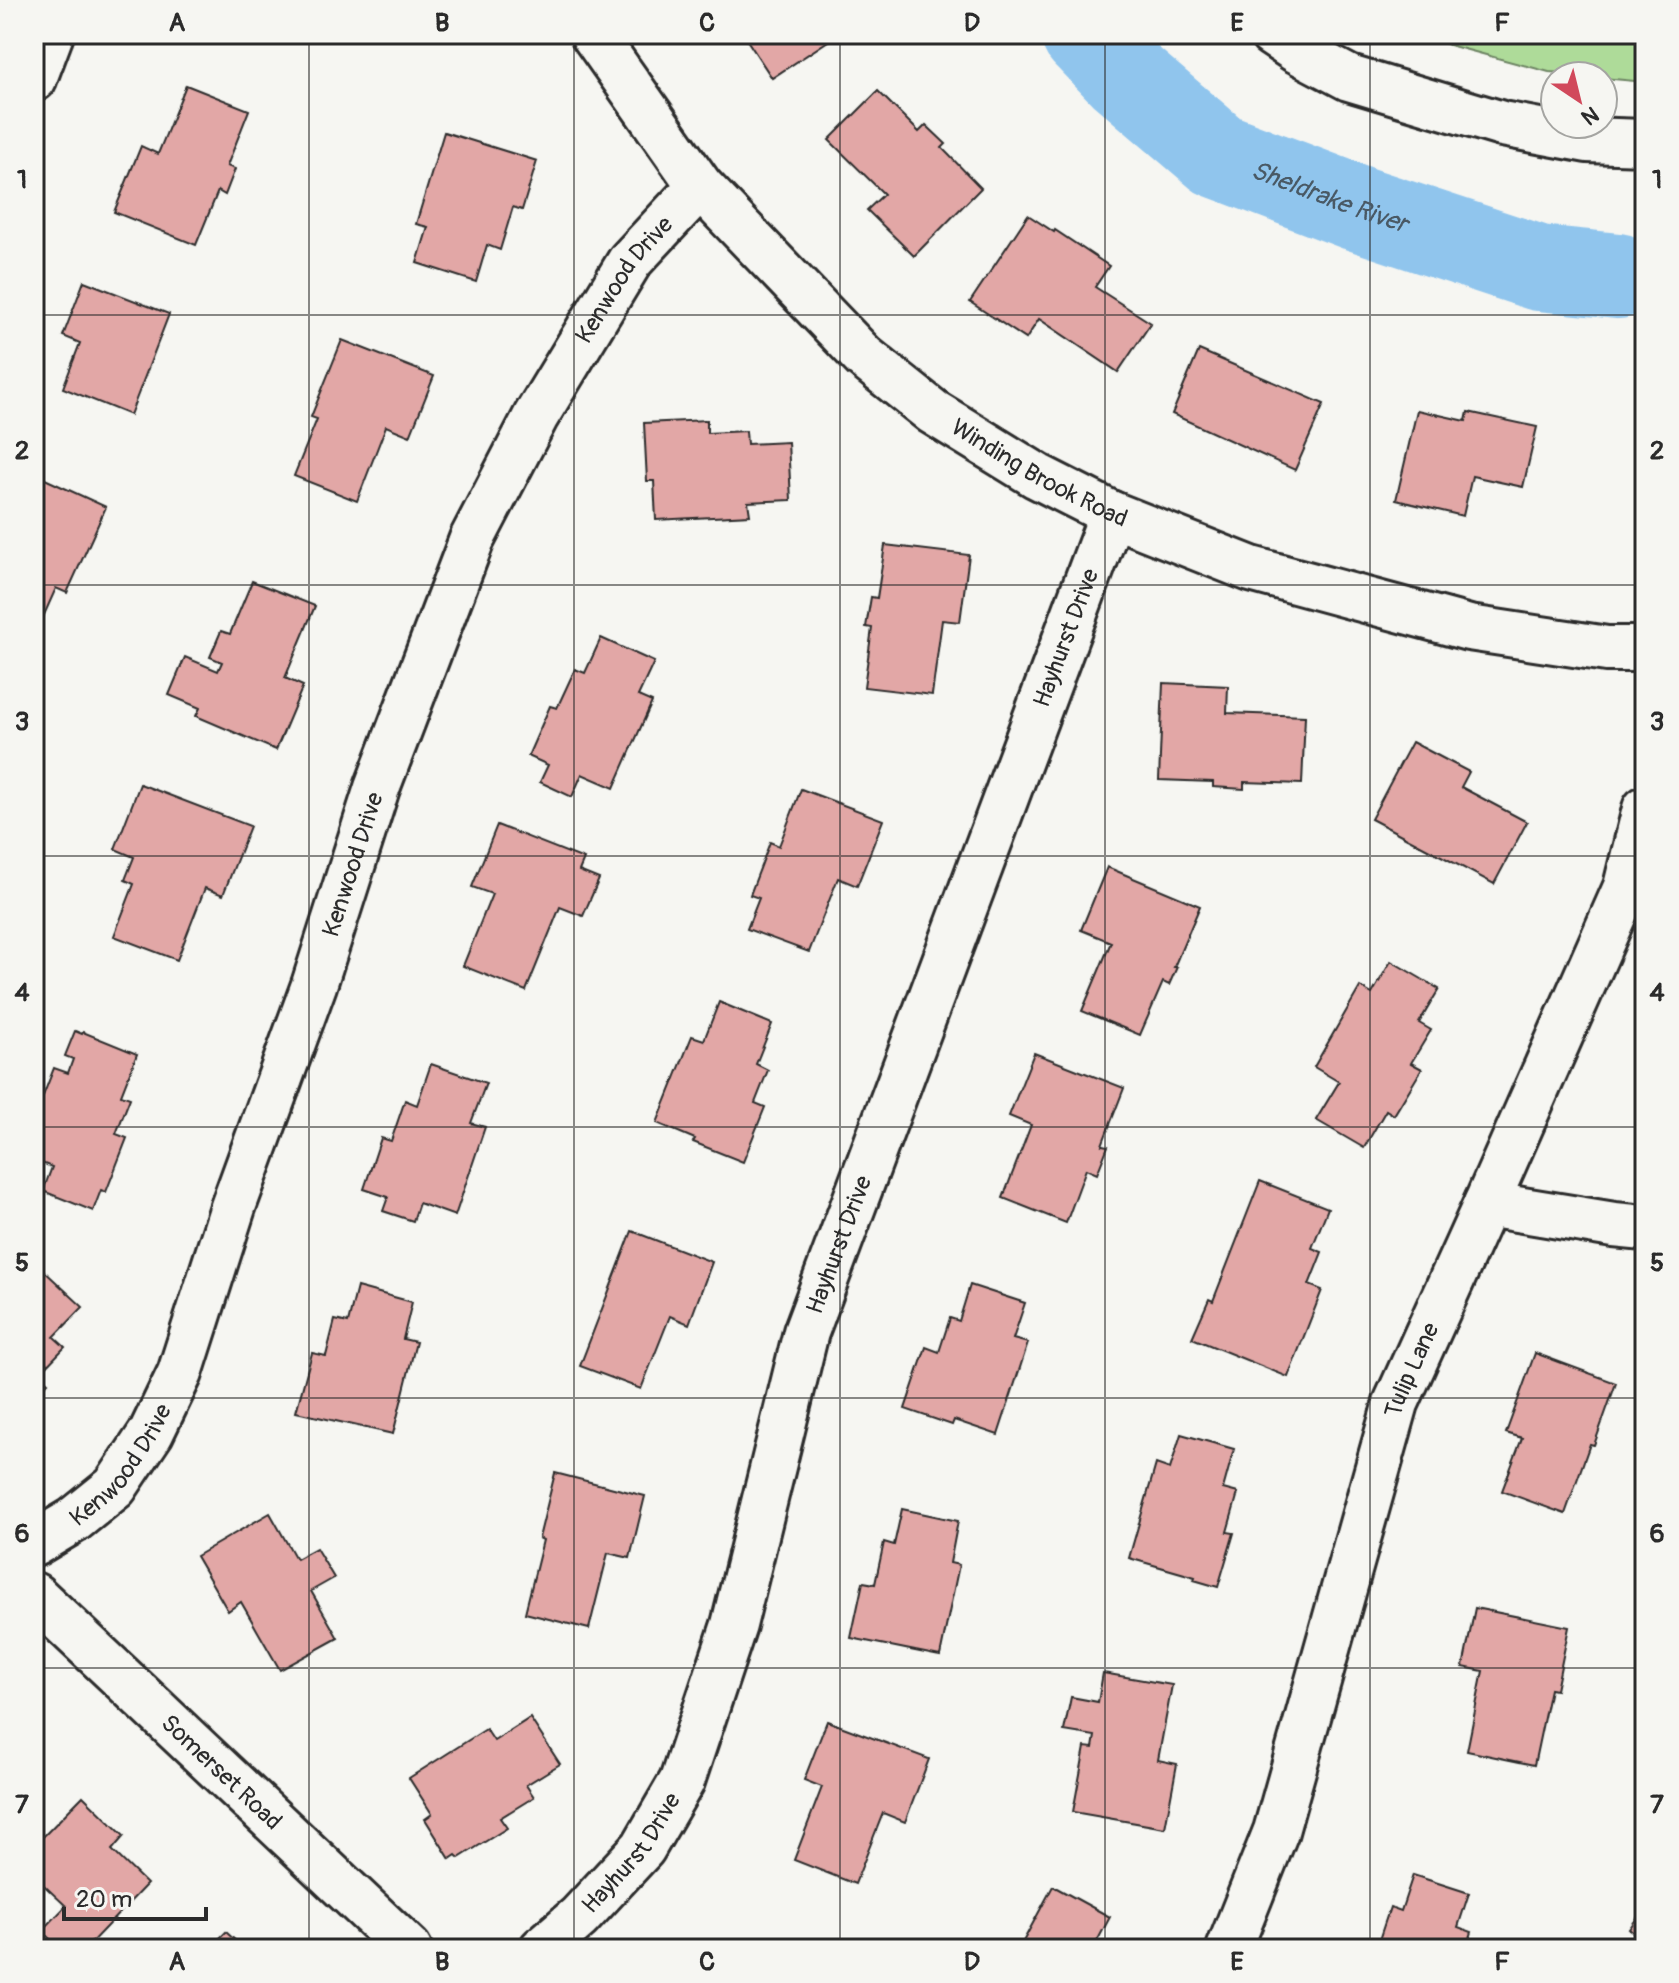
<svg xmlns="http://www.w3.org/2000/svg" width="1679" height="1983" font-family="Pangolin,sans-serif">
	<rect width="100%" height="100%" fill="#f6f6f2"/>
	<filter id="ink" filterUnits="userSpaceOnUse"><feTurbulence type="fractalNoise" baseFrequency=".0125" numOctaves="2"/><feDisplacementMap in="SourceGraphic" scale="16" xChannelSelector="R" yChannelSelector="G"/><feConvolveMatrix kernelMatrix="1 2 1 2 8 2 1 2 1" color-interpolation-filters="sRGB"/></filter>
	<g filter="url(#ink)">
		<path fill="#aedb99" stroke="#6c8362" stroke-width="2" d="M1428,34H1645V82L1603,78V76L1549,72L1449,45Z"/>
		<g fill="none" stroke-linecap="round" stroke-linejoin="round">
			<path stroke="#90c5ed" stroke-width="86" id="s1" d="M1084,34L1122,73L1218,155L1357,208L1539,268L1618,276"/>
		</g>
		<g fill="#e2a7a6" stroke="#2b2b2b" stroke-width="2">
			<path d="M743,34H823L828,41L772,78Z"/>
			<path d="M186,85L249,110L227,166L235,169L225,195L218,191L196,245L114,212L141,146L158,154Z"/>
			<path d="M878,91L919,132L926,125L946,144L942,148L981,188L914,256L867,210L884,194L829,140Z"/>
			<path d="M444,132L537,161L522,210L513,207L500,250L487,245L476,282L417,263L428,227L416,224Z"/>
			<path d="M1028,215L1054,232L1055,230L1109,266L1095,287L1151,323L1118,372L1039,319L1026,339L970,302Z"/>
			<path d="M84,281L169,314L130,415L63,388L80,343L63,336Z"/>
			<path d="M342,340L434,376L410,436L386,426L357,501L294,476L317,419L311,417Z"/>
			<path d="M1199,350L1324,404L1295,470L1172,414Z"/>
			<path d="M1417,410L1466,421L1468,412L1537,427L1523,487L1472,476L1463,516L1396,500Z"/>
			<path d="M707,420V433L746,431L747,444L788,442L791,500L748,502L750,515L656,520L654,481H647L644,423Z"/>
			<path d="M34,474L106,507L67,593L56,588L40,624L34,621Z"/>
			<path d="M885,545L969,555L960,622L942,620L932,695L864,687L872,628L866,627L871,597L877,598Z"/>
			<path d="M252,581L315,606L285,678L303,686L276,750L196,716L200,708L169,695L185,657L218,671L222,662L210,657L221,631L230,634Z"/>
			<path d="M601,638L654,662L638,696L652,702L614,788L582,774L572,797L540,782L548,765L528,756L550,706L557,708L575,669L585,673Z"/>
			<path d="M1163,683L1228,686L1227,713L1305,716L1302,784L1244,782V789L1213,787V782L1159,780Z"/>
			<path d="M1412,742L1469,772L1461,787L1527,822L1494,884L1371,819Z"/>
			<path d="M140,784L250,826L223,895L205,888L177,960L114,936L134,884L125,880L134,857L115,849Z"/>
			<path d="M801,789L883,820L857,886L838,878L809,952L747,929L759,898L750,895L770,842L779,846Z"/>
			<path d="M497,825L584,859L579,871L599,879L583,916L560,907L526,991L463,966L492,894L472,887Z"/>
			<path d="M1107,867L1200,906L1174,967H1177L1169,985L1163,982L1140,1035L1082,1011L1111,942L1081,930Z"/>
			<path d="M1391,961L1439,989L1419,1023L1431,1030L1411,1063L1422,1069L1394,1115L1386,1110L1364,1148L1316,1120L1339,1082L1314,1067L1360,987L1372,994Z"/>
			<path d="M719,1002L772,1024L756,1064L768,1070L755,1103L765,1107L743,1162L693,1142L695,1139L657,1123L692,1036L704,1040Z"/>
			<path d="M75,1031L82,1034L83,1032L137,1054L121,1095L130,1098L116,1134L127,1138L106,1192L101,1190L93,1211L43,1191L52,1167L34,1160V1119L54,1068L68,1073L73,1059L65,1056Z"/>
			<path d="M1034,1053L1124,1088L1102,1145L1108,1146L1097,1174L1086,1169L1066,1223L1003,1198L1031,1125L1009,1116Z"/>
			<path d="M431,1064L486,1083L471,1123L485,1127L455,1216L419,1203L413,1221L383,1211L388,1197L364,1189L381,1138L391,1141L405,1100L417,1105Z"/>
			<path d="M1260,1181L1328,1208L1312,1248L1322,1252L1309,1285L1322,1290L1288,1377L1192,1338L1209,1299L1213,1301Z"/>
			<path d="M632,1231L712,1262L689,1324L670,1316L641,1389L580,1366Z"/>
			<path d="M41,1268L83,1307L54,1337L65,1347L39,1374L48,1382L34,1396V1276Z"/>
			<path d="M970,1285L1025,1303L1013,1339L1028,1343L998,1435L954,1420L952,1425L905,1409L926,1347L939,1352L950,1318L959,1321Z"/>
			<path d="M357,1287L412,1302L403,1339L416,1342L393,1434L296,1412L312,1353L326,1356L335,1320L348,1323Z"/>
			<path d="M1535,1353L1616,1383L1594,1445L1590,1444L1565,1514L1502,1491L1522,1438L1506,1433Z"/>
			<path d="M1181,1434L1234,1449L1223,1489L1238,1493L1227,1532L1234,1533L1218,1587L1194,1580L1195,1577L1129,1558L1156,1464L1170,1469Z"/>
			<path d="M555,1473L645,1496L630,1558L608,1553L589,1629L525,1613L543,1540L539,1538Z"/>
			<path d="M902,1509L958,1521L950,1563L959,1565L940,1656L851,1638L863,1582L875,1584L884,1542L894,1545Z"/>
			<path d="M270,1513L296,1559L316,1548L334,1578L311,1591L338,1638L280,1670L241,1602L228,1611L196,1556Z"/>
			<path d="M1475,1608L1569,1627L1556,1690L1550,1689L1534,1765L1467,1751L1483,1671L1463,1667Z"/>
			<path d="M1103,1673L1172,1685L1158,1760L1177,1764L1165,1828L1073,1812L1085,1747L1093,1748L1095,1736L1064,1731L1071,1697L1098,1702Z"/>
			<path d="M530,1718L560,1764L526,1785L534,1797L500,1818L507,1828L459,1858L456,1855L450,1859L425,1819L432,1814L409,1778L486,1729L494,1741Z"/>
			<path d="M827,1721L929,1759L905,1822L883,1813L855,1884L794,1860L822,1787L804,1780Z"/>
			<path d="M83,1796L124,1836L112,1850L147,1884L85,1949H60L42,1931L66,1906L34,1876V1846Z"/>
			<path d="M1413,1875L1469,1893L1458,1927L1472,1932L1466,1949H1370L1372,1944L1377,1946L1390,1907L1401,1911Z"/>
			<path d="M1053,1886L1110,1917L1093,1949H1019Z"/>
			<path d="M1645,1907V1941L1629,1929Z"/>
			<path d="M226,1932L237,1942L244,1949H209Z"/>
		</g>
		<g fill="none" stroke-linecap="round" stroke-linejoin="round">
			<defs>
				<g id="street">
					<path id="s2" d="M593,34L700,186L864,357L933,412L1037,476L1112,514L1251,569L1469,628L1607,649H1645"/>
					<path d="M34,79L51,34"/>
					<path d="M1486,1204L1614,1225L1645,1228"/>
					<path id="s3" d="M34,1544L74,1520L115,1487L151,1433L180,1373L233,1207L314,985L377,788L472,539L536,416L630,261L700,186"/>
					<path id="s4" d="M34,1595L409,1949"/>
					<path id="s5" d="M542,1949L579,1917L643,1848L682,1781L734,1625L806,1332L1112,514"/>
					<path id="s6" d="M1229,1949L1276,1831L1396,1403L1486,1204L1626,887L1645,809"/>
				</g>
				<path id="secondary" d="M1272,34L1296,50L1349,78L1502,124L1587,140L1645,142"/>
			</defs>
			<use href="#street" stroke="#2b2b2b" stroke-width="50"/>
			<use href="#secondary" stroke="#2b2b2b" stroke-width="50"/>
			<use href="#street" stroke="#f6f6f2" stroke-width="44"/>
			<use href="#secondary" stroke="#f6f6f2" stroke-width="44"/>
		</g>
	</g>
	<path fill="none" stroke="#2b2b2b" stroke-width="2" stroke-opacity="0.55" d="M309,34V1949M574,34V1949M840,34V1949M1105,34V1949M1370,34V1949M34,315H1645M34,585H1645M34,856H1645M34,1127H1645M34,1398H1645M34,1668H1645"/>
	<g text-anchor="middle" stroke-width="8" stroke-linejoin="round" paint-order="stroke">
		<g font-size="24" fill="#2b2b2b" stroke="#f6f6f2">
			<text dy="8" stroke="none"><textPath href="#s3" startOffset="1416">Kenwood Drive</textPath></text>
			<text dy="8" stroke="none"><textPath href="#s2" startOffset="634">Winding Brook Road</textPath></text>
			<text dy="8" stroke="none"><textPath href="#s5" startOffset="1428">Hayhurst Drive</textPath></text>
			<text dy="8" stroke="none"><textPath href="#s3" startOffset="768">Kenwood Drive</textPath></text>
			<text dy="8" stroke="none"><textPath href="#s5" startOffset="780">Hayhurst Drive</textPath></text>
			<text dy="8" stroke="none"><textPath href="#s6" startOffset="608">Tulip Lane</textPath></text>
			<text dy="8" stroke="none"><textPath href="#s3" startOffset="120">Kenwood Drive</textPath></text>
			<text dy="8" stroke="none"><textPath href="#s4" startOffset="258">Somerset Road</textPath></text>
			<text dy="8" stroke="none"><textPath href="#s5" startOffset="132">Hayhurst Drive</textPath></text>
		</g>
		<g font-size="26" font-style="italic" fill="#495965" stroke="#f6f6f2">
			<text dy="9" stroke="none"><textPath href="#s1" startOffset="300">Sheldrake River</textPath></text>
		</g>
	</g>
	<rect width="1679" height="1983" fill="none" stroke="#f6f6f2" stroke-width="88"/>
	<g transform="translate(1579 100) rotate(145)"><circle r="38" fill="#f6f6f2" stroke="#a5a5a2" stroke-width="2"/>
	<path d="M0-6L14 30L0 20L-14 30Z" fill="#d1495b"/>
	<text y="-12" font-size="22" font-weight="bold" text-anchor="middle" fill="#2b2b2b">N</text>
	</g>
	<path d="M64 1907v12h142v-12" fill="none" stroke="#2b2b2b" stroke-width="4"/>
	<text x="76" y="1907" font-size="24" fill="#2b2b2b" stroke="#f6f6f2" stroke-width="6" paint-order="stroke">20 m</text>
	<rect x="44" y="44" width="1591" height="1895" fill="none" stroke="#2b2b2b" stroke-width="3"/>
	<g font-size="26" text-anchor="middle" font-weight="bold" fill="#2b2b2b">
		<text x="177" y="31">A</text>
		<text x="442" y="31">B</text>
		<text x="707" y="31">C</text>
		<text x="972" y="31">D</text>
		<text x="1237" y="31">E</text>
		<text x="1502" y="31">F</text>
		<text x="22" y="188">1</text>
		<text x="1657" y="188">1</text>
		<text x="22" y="459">2</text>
		<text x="1657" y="459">2</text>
		<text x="22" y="730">3</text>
		<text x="1657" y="730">3</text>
		<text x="22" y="1001">4</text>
		<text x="1657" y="1001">4</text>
		<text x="22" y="1271">5</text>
		<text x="1657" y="1271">5</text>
		<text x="22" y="1542">6</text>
		<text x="1657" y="1542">6</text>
		<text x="22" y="1813">7</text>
		<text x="1657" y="1813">7</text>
		<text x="177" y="1970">A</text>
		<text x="442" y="1970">B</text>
		<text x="707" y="1970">C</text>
		<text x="972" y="1970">D</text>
		<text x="1237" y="1970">E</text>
		<text x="1502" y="1970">F</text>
	</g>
</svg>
